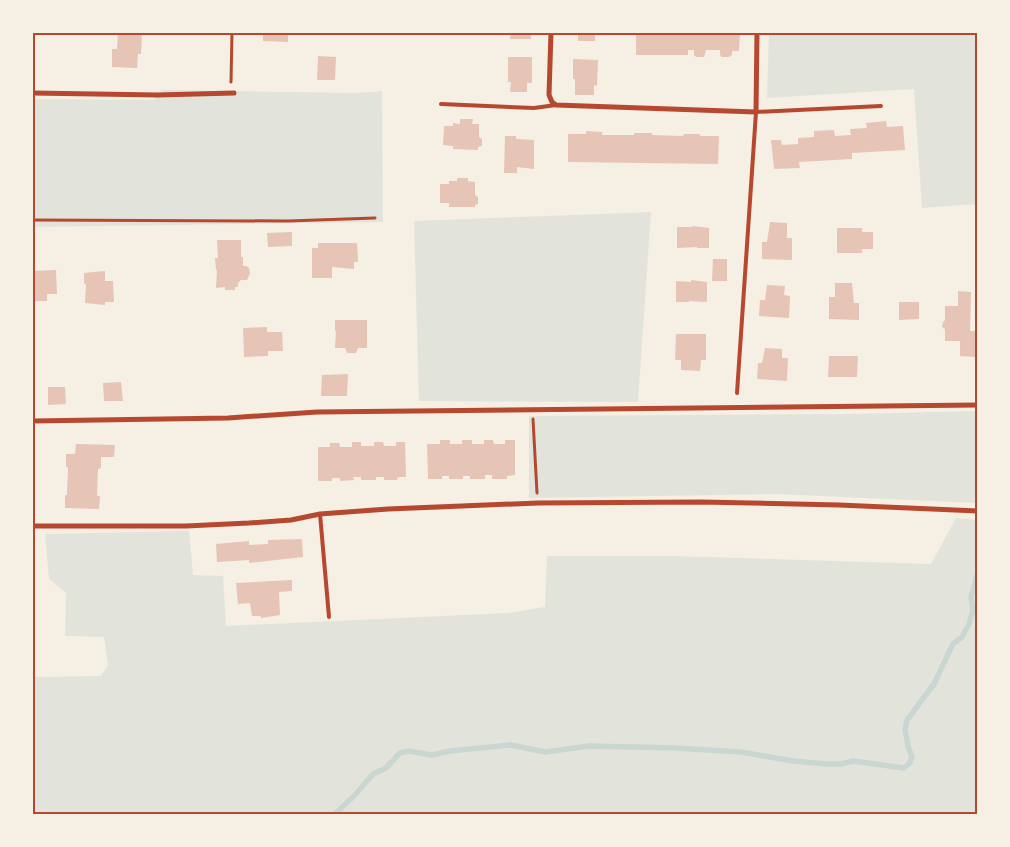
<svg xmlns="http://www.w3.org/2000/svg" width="1010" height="847" font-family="'Work Sans',sans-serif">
	<rect width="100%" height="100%" fill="#f6efe4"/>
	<g fill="#e2e4dc">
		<path d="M810,32L977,33V204L922,208L914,89L767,98L769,35Z"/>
		<path d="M162,90L357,93L382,91L383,222L33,227V99L154,100Z"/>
		<path d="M651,212L638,402L419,401L414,221Z"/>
		<path d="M977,411V503L777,494L529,498V416L852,414Z"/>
		<path d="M956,518L977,520V814H33V677L101,676L108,665L104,637L65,636L66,593L49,579L45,534L189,531L193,575L223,576L226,626L508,613L545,607L547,556H674L931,564Z"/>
	</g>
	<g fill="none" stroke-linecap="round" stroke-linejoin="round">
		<path stroke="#c9d6d2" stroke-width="5.5" d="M335,814L355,795L373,774L386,768L400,753L409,751L432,755L450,751L511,745L545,752L589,746L675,748L741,752L793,761L826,764H841L853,761L904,768L910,763L912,757L908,746L905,729L907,720L934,684L953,644L962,637L969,624L973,610L971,597L978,572"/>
	</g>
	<g fill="#e6c5b7">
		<path d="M118,32H142L141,54H138L137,68L112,67V49H117Z"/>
		<path d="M263,32H288V42L263,41Z"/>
		<path d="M511,32H531V39H510Z"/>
		<rect x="578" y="32" width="17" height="9"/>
		<path d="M636,32H740L739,51H732V55L729,57H722L720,55V50H706L704,57H696L694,55V50H688V55H636Z"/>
		<path d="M318,56L336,57L335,80H317Z"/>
		<path d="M508,57H532V83H527V92H510L511,82H508Z"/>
		<path d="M573,59L598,60L597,86L594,85V95H575V79H573Z"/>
		<path d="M460,119H473L472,124H479V137L482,139V146L478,147V150L453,149V146L443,145L444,126H453V123L460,124Z"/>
		<path d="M886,121L887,127L903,126L905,150L852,153V159L799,162L800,168L774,169L771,140H781L782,145L798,144V138L814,137V131L834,130L835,136L851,135L850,129L867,128L866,123Z"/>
		<path d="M586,131L602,132V135H634V133H652V135L683,136L684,134H700V136H719L718,164L568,162V134H586Z"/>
		<path d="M505,136H516V139L534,140V169L517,167V173H504Z"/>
		<path d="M457,178H468V181L475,182V195L478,197V204L475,205V207H449V203H440V184H449V181H457Z"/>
		<path d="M770,222L787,223V238H792V260L762,259V242H767Z"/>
		<path d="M692,226L709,228V248H697V247L677,248V227H692Z"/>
		<path d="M837,228H862V232H873V249H862V253H837Z"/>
		<path d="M292,232V246L268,247L267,233Z"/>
		<path d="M217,240H241V257H243V266H246L249,268L250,273L247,280H241L238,283V287H235V290H225V287L216,288L217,270H216L215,258H218Z"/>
		<path d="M318,243H357L358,262H354V269L332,267V278H312V248H318Z"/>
		<path d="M713,259H727V281H712Z"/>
		<path d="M56,270L57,294H47V301H33L32,271Z"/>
		<path d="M105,271V281H113L114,302H105V305L85,303L86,285L84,283V273Z"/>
		<path d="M691,280L707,282V302L689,301V302H676V281L691,282Z"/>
		<path d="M835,283H852L854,303H859V320L829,319V297H835Z"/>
		<path d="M767,285L785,286L784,295L790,296L789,318L759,316L760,300H765Z"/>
		<path d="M958,291L971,292L970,331H976L975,357L960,356V341H945V329L942,327L943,322L945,320V306H958Z"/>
		<path d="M899,302H919V319L899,320Z"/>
		<path d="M335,320H367V348H358L356,353H347L345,348H335L336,331H335Z"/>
		<path d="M267,327V332H282L283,351H268V356L244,357L243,328Z"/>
		<path d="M676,334H706V360H701L700,371L681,370V360H675Z"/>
		<path d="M765,348L782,349V358H788L787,381L757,379L758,363H762Z"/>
		<path d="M829,356H858L857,377H828Z"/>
		<path d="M348,374L347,396H321L322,375Z"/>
		<path d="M121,382L123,401H104L103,383Z"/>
		<path d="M48,387H65L66,404L48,405Z"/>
		<path d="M440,440H450V444H462V440H472V444H484V440H493L494,444H505V440H515V475L507,476V479H492V475H485V479H470V476H463V479H449V476H442V479H428L427,444H440Z"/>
		<path d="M352,442H361V446H374V442H383L384,446H396V442H405L406,477H398L397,480H384V477H376V480H361V477H353L354,480L340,481V478H332V481H318V447H330V443H339L340,447H352Z"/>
		<path d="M76,444L115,445L114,457H101V468L98,469L97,496H100L99,509L65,508V495H67L68,467H66V454H75Z"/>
		<path d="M302,539L303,557L249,563V560L217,562L216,544L249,541V545L268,544V540Z"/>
		<path d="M292,580V591L279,592L280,615L261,618V616H252L250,603L238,604L236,583Z"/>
	</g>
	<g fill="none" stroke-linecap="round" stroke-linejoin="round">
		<g stroke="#b5482f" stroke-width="3">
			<path d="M231,82L232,32"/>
			<path d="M32,220L288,221L375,218"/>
			<path d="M533,419L537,493"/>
		</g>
		<g stroke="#b5482f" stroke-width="4">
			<path d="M441,104L534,108L556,105"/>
			<path d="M737,393L756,112L881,106"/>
			<path d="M320,514L329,617"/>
		</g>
		<g stroke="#b5482f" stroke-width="5">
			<path d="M551,32L549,95L552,102L556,105L756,112L757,32"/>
			<path d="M32,93L158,95L234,93"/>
			<path d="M32,421L228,418L317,412L978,405"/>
			<path d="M32,526H186L249,523L291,520L320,514L388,509L538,503L701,502L839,505L978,511"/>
		</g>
	</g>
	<rect width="1010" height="847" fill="none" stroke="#f6efe4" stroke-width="68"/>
	<rect x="34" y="34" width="942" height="779" fill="none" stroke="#b5482f" stroke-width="2"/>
</svg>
